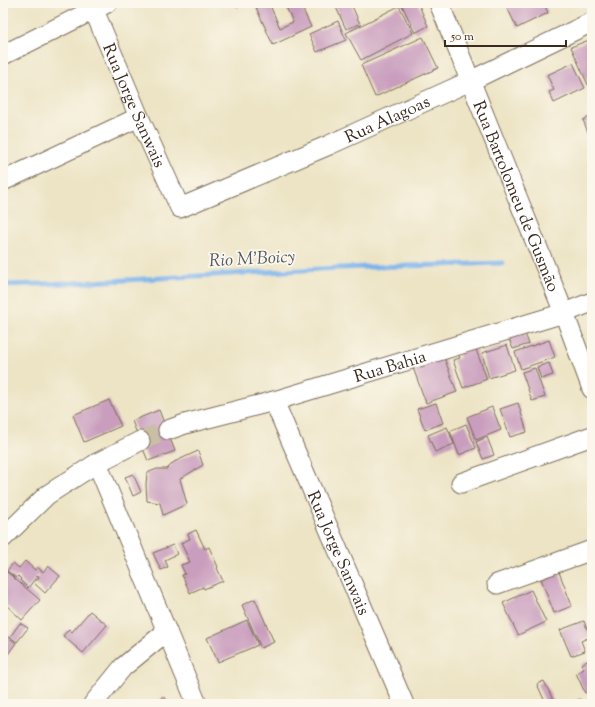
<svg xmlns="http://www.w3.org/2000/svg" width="595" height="707" font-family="'Sorts Mill Goudy',serif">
	<rect width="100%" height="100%" fill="#fbf7ec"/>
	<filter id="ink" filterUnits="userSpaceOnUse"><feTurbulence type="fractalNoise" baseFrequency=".025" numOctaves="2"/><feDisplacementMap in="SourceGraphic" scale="8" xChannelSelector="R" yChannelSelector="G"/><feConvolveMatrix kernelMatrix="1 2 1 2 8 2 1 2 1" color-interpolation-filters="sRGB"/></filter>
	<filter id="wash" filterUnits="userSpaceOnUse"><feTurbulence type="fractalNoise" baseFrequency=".012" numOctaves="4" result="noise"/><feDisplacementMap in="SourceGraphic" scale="16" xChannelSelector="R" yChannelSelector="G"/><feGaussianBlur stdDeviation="0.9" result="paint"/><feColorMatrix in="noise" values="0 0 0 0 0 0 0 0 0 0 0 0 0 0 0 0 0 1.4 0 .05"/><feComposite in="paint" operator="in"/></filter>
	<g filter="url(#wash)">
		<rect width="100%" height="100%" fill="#ede4c5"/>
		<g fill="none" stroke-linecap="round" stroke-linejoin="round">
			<path stroke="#7db4ec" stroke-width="5" d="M3,285L73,283L338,268L503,263"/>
		</g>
		<g id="blocks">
			<g fill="#c99dbd">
				<path d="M235,3H246L237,7Z"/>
				<path d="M254,3H269L280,28L293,22L284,3H300L311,27L273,45Z"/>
				<path d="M334,3H357L352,6L360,24L346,29Z"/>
				<path d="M401,3H418L428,26L415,33Z"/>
				<path d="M505,3H544L548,13L517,28Z"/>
				<path d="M399,6L413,33L361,60L346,33Z"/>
				<path d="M338,21L346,40L317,52L309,34Z"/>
				<path d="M423,37L438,68L375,97L361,65Z"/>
				<path d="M589,40L592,43V83L588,85L571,47Z"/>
				<path d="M573,63L585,88L554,103L549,92L554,90L547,75Z"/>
				<path d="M592,116V142L583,120Z"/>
				<path d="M523,328L529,344L513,349L507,334Z"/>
				<path d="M549,340L555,357L521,369L515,352Z"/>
				<path d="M507,345L515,370L489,378L482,353Z"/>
				<path d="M475,347L487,379L463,388L453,360L460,358L458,353Z"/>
				<path d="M443,355L457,392L426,403L412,365Z"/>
				<path d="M549,363L553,375L541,379L537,367Z"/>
				<path d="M535,368L545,397L532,401L522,372Z"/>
				<path d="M109,400L121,426L84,442L73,415Z"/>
				<path d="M436,403L443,423L425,430L417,409Z"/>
				<path d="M518,403L527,432L510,437L500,409Z"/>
				<path d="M492,407L501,430L476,440L467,417Z"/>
				<path d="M159,410L175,451L148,461L132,421Z"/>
				<path d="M466,424L476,448L459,455L450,431Z"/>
				<path d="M447,427L454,444L435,452L428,435Z"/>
				<path d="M487,437L494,455L483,459L476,442Z"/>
				<path d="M198,451L203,465L180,479L187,504L163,515L160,503L147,501L146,485L147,473L157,469H167L174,462Z"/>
				<path d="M133,474L141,492L133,496L125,477Z"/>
				<path d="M196,530L205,549L209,547L218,567L217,568L223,581L204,589L203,587L190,593L182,575L185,574L181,565L190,562L181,543L190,539L188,534Z"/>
				<path d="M173,545L177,554L165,560L168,567L161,570L153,553Z"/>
				<path d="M25,561L35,570L37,567L43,572L48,566L60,576L45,593L34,583L39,577L38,575L28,588L20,580L21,579L18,576L16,578L7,571L13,563L19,568Z"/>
				<path d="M7,572L40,600L22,620L3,602V576Z"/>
				<path d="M559,572L572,606L554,613L541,579Z"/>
				<path d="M531,590L546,622L518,635L503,603Z"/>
				<path d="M255,599L274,642L261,648L242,605Z"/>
				<path d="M90,611L107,625L83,653L63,636L69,629L72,632Z"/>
				<path d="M247,620L258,645L218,662L207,638Z"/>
				<path d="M584,621L590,637L581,641L585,651L571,656L560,630Z"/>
				<path d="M592,621V633L588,623Z"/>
				<path d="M20,623L28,628L17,642L10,637Z"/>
				<path d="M3,633L16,643L3,661Z"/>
				<path d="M592,659V690L585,693L576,673L584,669L581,664Z"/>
				<path d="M544,681L555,704H546L537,684Z"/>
				<path d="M163,696L170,704H158Z"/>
				<path d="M580,699L583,704H569L573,702Z"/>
			</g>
		</g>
	</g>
	<g filter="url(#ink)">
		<use href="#blocks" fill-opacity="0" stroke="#796b58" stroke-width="1"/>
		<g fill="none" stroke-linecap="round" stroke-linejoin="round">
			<path stroke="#c9bfa4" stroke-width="19" stroke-dasharray="19 10" stroke-linecap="butt" d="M140,441L168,430"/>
			<defs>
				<g id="minor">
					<path id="s1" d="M91,3L139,117L180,208L329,145L470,81L592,22"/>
					<path id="s2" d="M439,3L564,313L592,389"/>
					<path d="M3,55L107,3"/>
					<path d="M3,181L139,117"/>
					<path id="s3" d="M274,401L404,704"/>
					<path id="s4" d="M168,430L185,424L274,401L564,313L592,302"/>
					<path d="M97,463L197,704"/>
					<path d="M461,483L592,436"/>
					<path d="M3,538L47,495L97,463L140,441"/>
					<path d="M497,584L592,550"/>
					<path d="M93,704L123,667L167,631"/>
				</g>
			</defs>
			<use href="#minor" stroke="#796b58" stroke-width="21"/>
			<use href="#minor" stroke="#fff" stroke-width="19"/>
		</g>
	</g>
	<g text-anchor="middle" stroke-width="3.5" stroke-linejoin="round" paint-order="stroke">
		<g font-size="17" fill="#3b2a1e" stroke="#fbf7ec">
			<text dy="6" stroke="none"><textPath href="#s1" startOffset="111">Rua Jorge Sanwais</textPath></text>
			<text dy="6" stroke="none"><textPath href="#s1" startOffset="449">Rua Alagoas</textPath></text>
			<text dy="6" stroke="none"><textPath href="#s2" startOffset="208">Rua Bartolomeu de Gusmão</textPath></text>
			<text dy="6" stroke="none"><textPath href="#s4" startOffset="231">Rua Bahia</textPath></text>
			<text dy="6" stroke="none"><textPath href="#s3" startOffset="165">Rua Jorge Sanwais</textPath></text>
		</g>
		<g font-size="18" font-style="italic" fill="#525a66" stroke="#fbf7ec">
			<text transform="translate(252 258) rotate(-3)" y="6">Rio M'Boicy</text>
		</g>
	</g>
	<rect width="595" height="707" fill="none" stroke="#fbf7ec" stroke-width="16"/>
	<path d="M445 40v6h121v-6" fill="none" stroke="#3b2a1e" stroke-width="2"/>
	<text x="451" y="40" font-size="12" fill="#3b2a1e" stroke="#fbf7ec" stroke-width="3" paint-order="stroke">50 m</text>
</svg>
